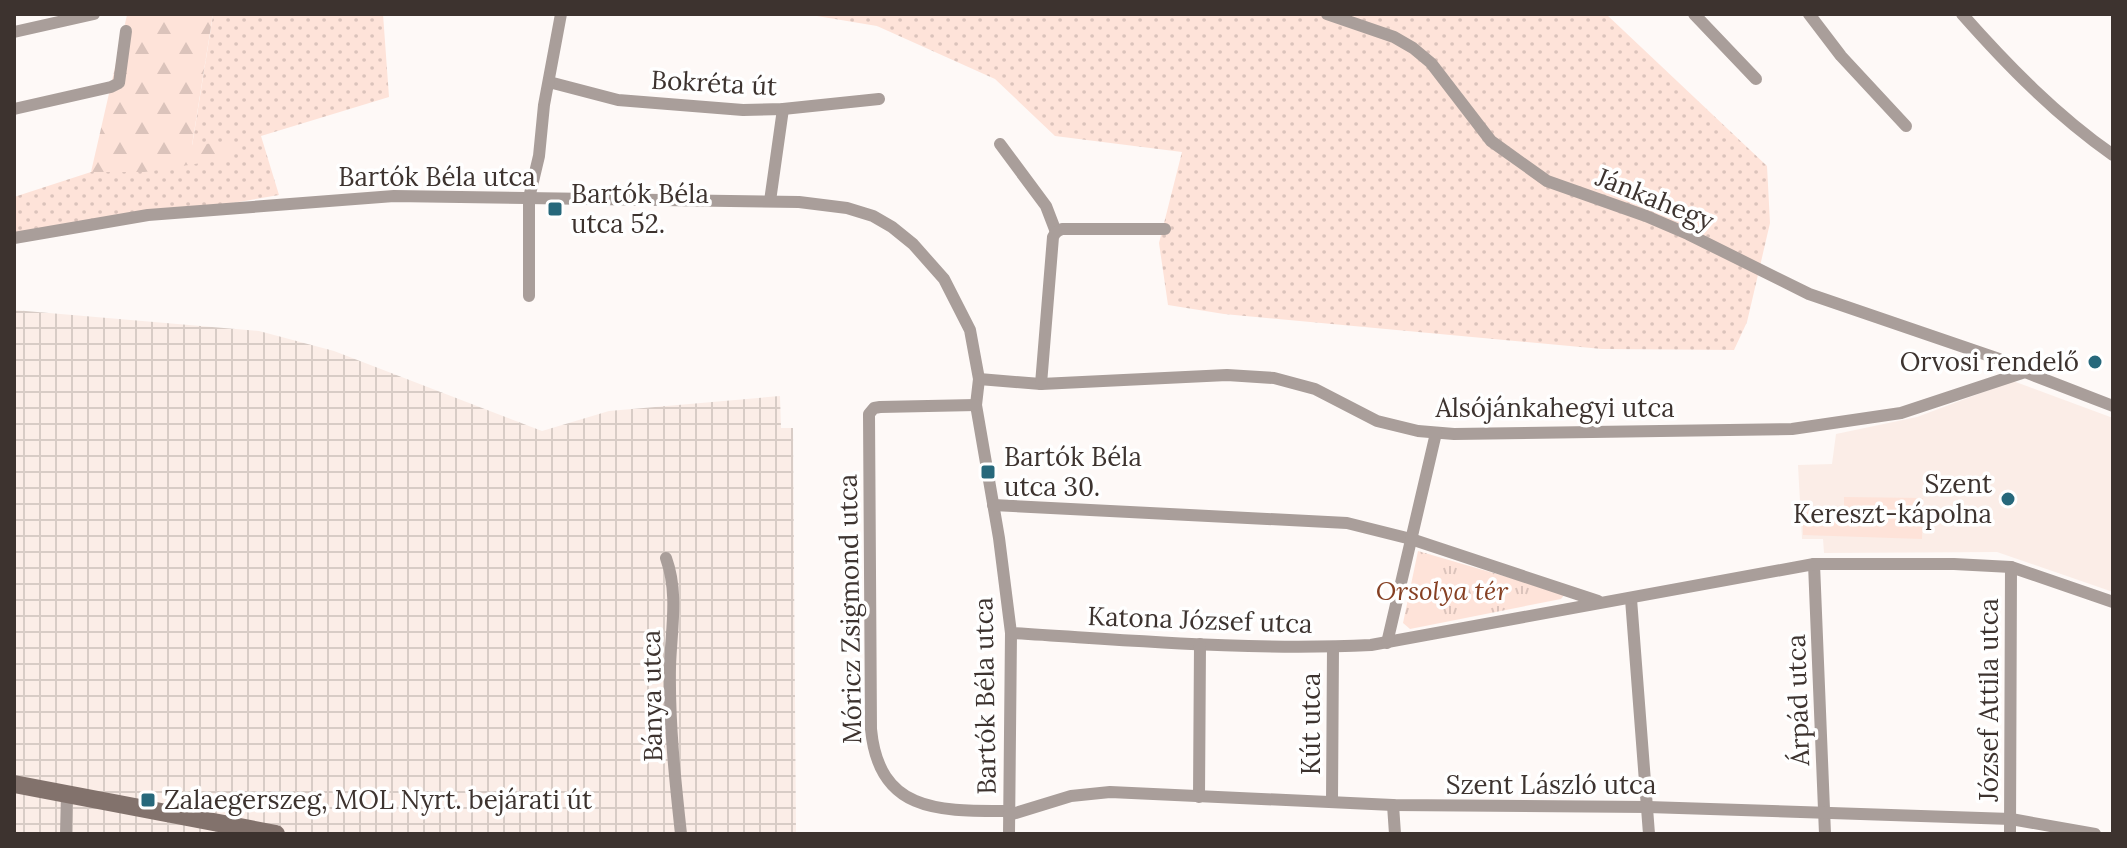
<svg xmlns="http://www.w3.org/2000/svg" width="2127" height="848" font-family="Lora,serif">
	<defs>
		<pattern id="industrial-grid" width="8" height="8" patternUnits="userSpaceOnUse" patternTransform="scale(2)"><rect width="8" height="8" fill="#fbede7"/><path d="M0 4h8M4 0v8" fill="none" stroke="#d8ccc6"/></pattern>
		<pattern id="grass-dots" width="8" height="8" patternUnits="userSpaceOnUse" patternTransform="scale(2)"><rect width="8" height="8" fill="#fee3d9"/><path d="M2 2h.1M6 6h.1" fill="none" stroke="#dbc3bb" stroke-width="1.8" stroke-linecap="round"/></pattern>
		<pattern id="forest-firs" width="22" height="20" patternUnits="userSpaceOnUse" patternTransform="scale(2)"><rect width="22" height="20" fill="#fee3d9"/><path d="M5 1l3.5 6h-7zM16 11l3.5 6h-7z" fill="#dbc3bb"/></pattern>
		<pattern id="park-tufts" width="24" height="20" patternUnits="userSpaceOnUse" patternTransform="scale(2)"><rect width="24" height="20" fill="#fee3d9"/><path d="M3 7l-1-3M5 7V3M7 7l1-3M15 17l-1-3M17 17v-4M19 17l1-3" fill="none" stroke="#dbc3bb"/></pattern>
	</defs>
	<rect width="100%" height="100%" fill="#fef9f7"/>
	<path fill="#fbede7" d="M2013,381L2113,418V592L1997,552L1824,553L1823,539H1802L1798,465L1832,464L1836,434L1917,417Z"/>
	<path fill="url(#industrial-grid)" d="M14,310L259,331L334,351L542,431L609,411L780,396L781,428H793L796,834H14Z"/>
	<g fill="url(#grass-dots)">
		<path d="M211,14H383L389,97L261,136L279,195L14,241V197L91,172H145L192,146L213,15Z"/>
		<path d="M805,14H1606L1767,166L1770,223L1747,322L1734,350L1602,349L1224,314L1168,305L1159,243L1182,152L1055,136L995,79L877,26Z"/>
	</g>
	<path fill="url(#forest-firs)" d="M213,14L192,145L231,142L232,158L145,172H91L127,15Z"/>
	<path fill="url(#park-tufts)" d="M1418,551L1565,594L1561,599L1410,629L1403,623Z"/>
	<path fill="#fee3d9" d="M1844,497L1923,498L1922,539L1803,535V512H1844Z"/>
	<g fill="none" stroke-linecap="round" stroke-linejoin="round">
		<g stroke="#a99e9a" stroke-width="12">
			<path d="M1327,14L1394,37L1413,48L1431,63L1491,141L1547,181L1646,216L1688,234L1809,294L1999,359L2025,372L2113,406"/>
			<path d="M1694,14L1756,79"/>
			<path d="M1809,14L1841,56L1906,126"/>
			<path d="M1962,14C2008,66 2056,115 2113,155"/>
			<path d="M14,32L94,14"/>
			<path d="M549,82L618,100L743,110L783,109L879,99"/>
			<path d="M14,109L111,87L119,83L126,31"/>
			<path d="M1000,144L1046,206L1056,232"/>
			<path d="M770,201L783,109"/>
			<path d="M1056,232L1062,229H1165"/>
			<path d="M14,238L148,215L394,196L799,202L847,208L873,216L892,227L913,244L944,279L970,330L979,379L976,405L999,538L1011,633L1009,834"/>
			<path d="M529,296V198L539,156L544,105L561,14"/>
			<path d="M979,379L1041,384L1227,375L1274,378L1315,389L1377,421L1418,431L1454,434L1792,429L1901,413L2025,372"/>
			<path d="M1041,384L1053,237L1056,232"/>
			<path d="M976,405L880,407L874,408L869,414L871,729C879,814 941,811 1009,811"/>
			<path d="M993,505L1347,523L1411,539L1598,601"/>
			<path d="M666,558C679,594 671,630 670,667C669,723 675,779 681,834"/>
			<path d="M1814,564L1825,834"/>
			<path d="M1631,599L1649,834"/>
			<path d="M1011,633C1130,640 1251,651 1371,645L1814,564H1954L2011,567L2113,602"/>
			<path d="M1387,643L1436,433"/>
			<path d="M1199,797L1200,644"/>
			<path d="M1332,801L1333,647"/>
			<path d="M1393,805L1395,834"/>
			<path d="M1009,815L1071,796L1110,792L1393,805L1648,807L2011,819L2095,834"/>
			<path d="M66,834L67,794"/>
			<path d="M2010,834L2011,567"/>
		</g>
		<path stroke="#82726c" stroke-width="18" d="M14,784L276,834"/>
	</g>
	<g fill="#27687b" stroke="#fff" stroke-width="3">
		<rect x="547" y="201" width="16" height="16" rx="4"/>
		<circle cx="2095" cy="362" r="8"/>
		<rect x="980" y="464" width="16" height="16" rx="4"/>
		<circle cx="2008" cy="499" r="8"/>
		<rect x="140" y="792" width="16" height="16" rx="4"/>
	</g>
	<g text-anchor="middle" stroke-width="7" stroke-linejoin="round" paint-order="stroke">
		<g font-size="26" fill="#3d332f" stroke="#fff">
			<text transform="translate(714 83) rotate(3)" y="9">Bokréta út</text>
			<text x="437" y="186">Bartók Béla utca</text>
			<text transform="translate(1655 199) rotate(22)" y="9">Jánkahegy</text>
			<text x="1555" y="417">Alsójánkahegyi utca</text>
			<text transform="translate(850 609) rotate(-91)" y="9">Móricz Zsigmond utca</text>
			<text transform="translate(1200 620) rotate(2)" y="9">Katona József utca</text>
			<text transform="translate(652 696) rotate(-91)" y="9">Bánya utca</text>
			<text transform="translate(985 696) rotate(-91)" y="9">Bartók Béla utca</text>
			<text transform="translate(1798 700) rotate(-92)" y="9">Árpád utca</text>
			<text transform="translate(1989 700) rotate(-90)" y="9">József Attila utca</text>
			<text transform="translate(1311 724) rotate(-90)" y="9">Kút utca</text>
			<text x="1551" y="794">Szent László utca</text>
		</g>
		<g font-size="26" fill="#3d332f" stroke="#fff" text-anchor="start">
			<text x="571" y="203">Bartók Béla<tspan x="571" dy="30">utca 52.</tspan></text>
			<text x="2079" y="371" text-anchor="end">Orvosi rendelő</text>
			<text x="1004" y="466">Bartók Béla<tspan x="1004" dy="30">utca 30.</tspan></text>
			<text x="1992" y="493" text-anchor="end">Szent<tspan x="1992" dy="30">Kereszt-kápolna</tspan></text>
			<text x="164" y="809">Zalaegerszeg, MOL Nyrt. bejárati út</text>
		</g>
		<g font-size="26" font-style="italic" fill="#864023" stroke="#fff">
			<text x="1442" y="600">Orsolya tér</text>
		</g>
	</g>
	<rect width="2127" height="848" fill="none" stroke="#3d332f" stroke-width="32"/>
</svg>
